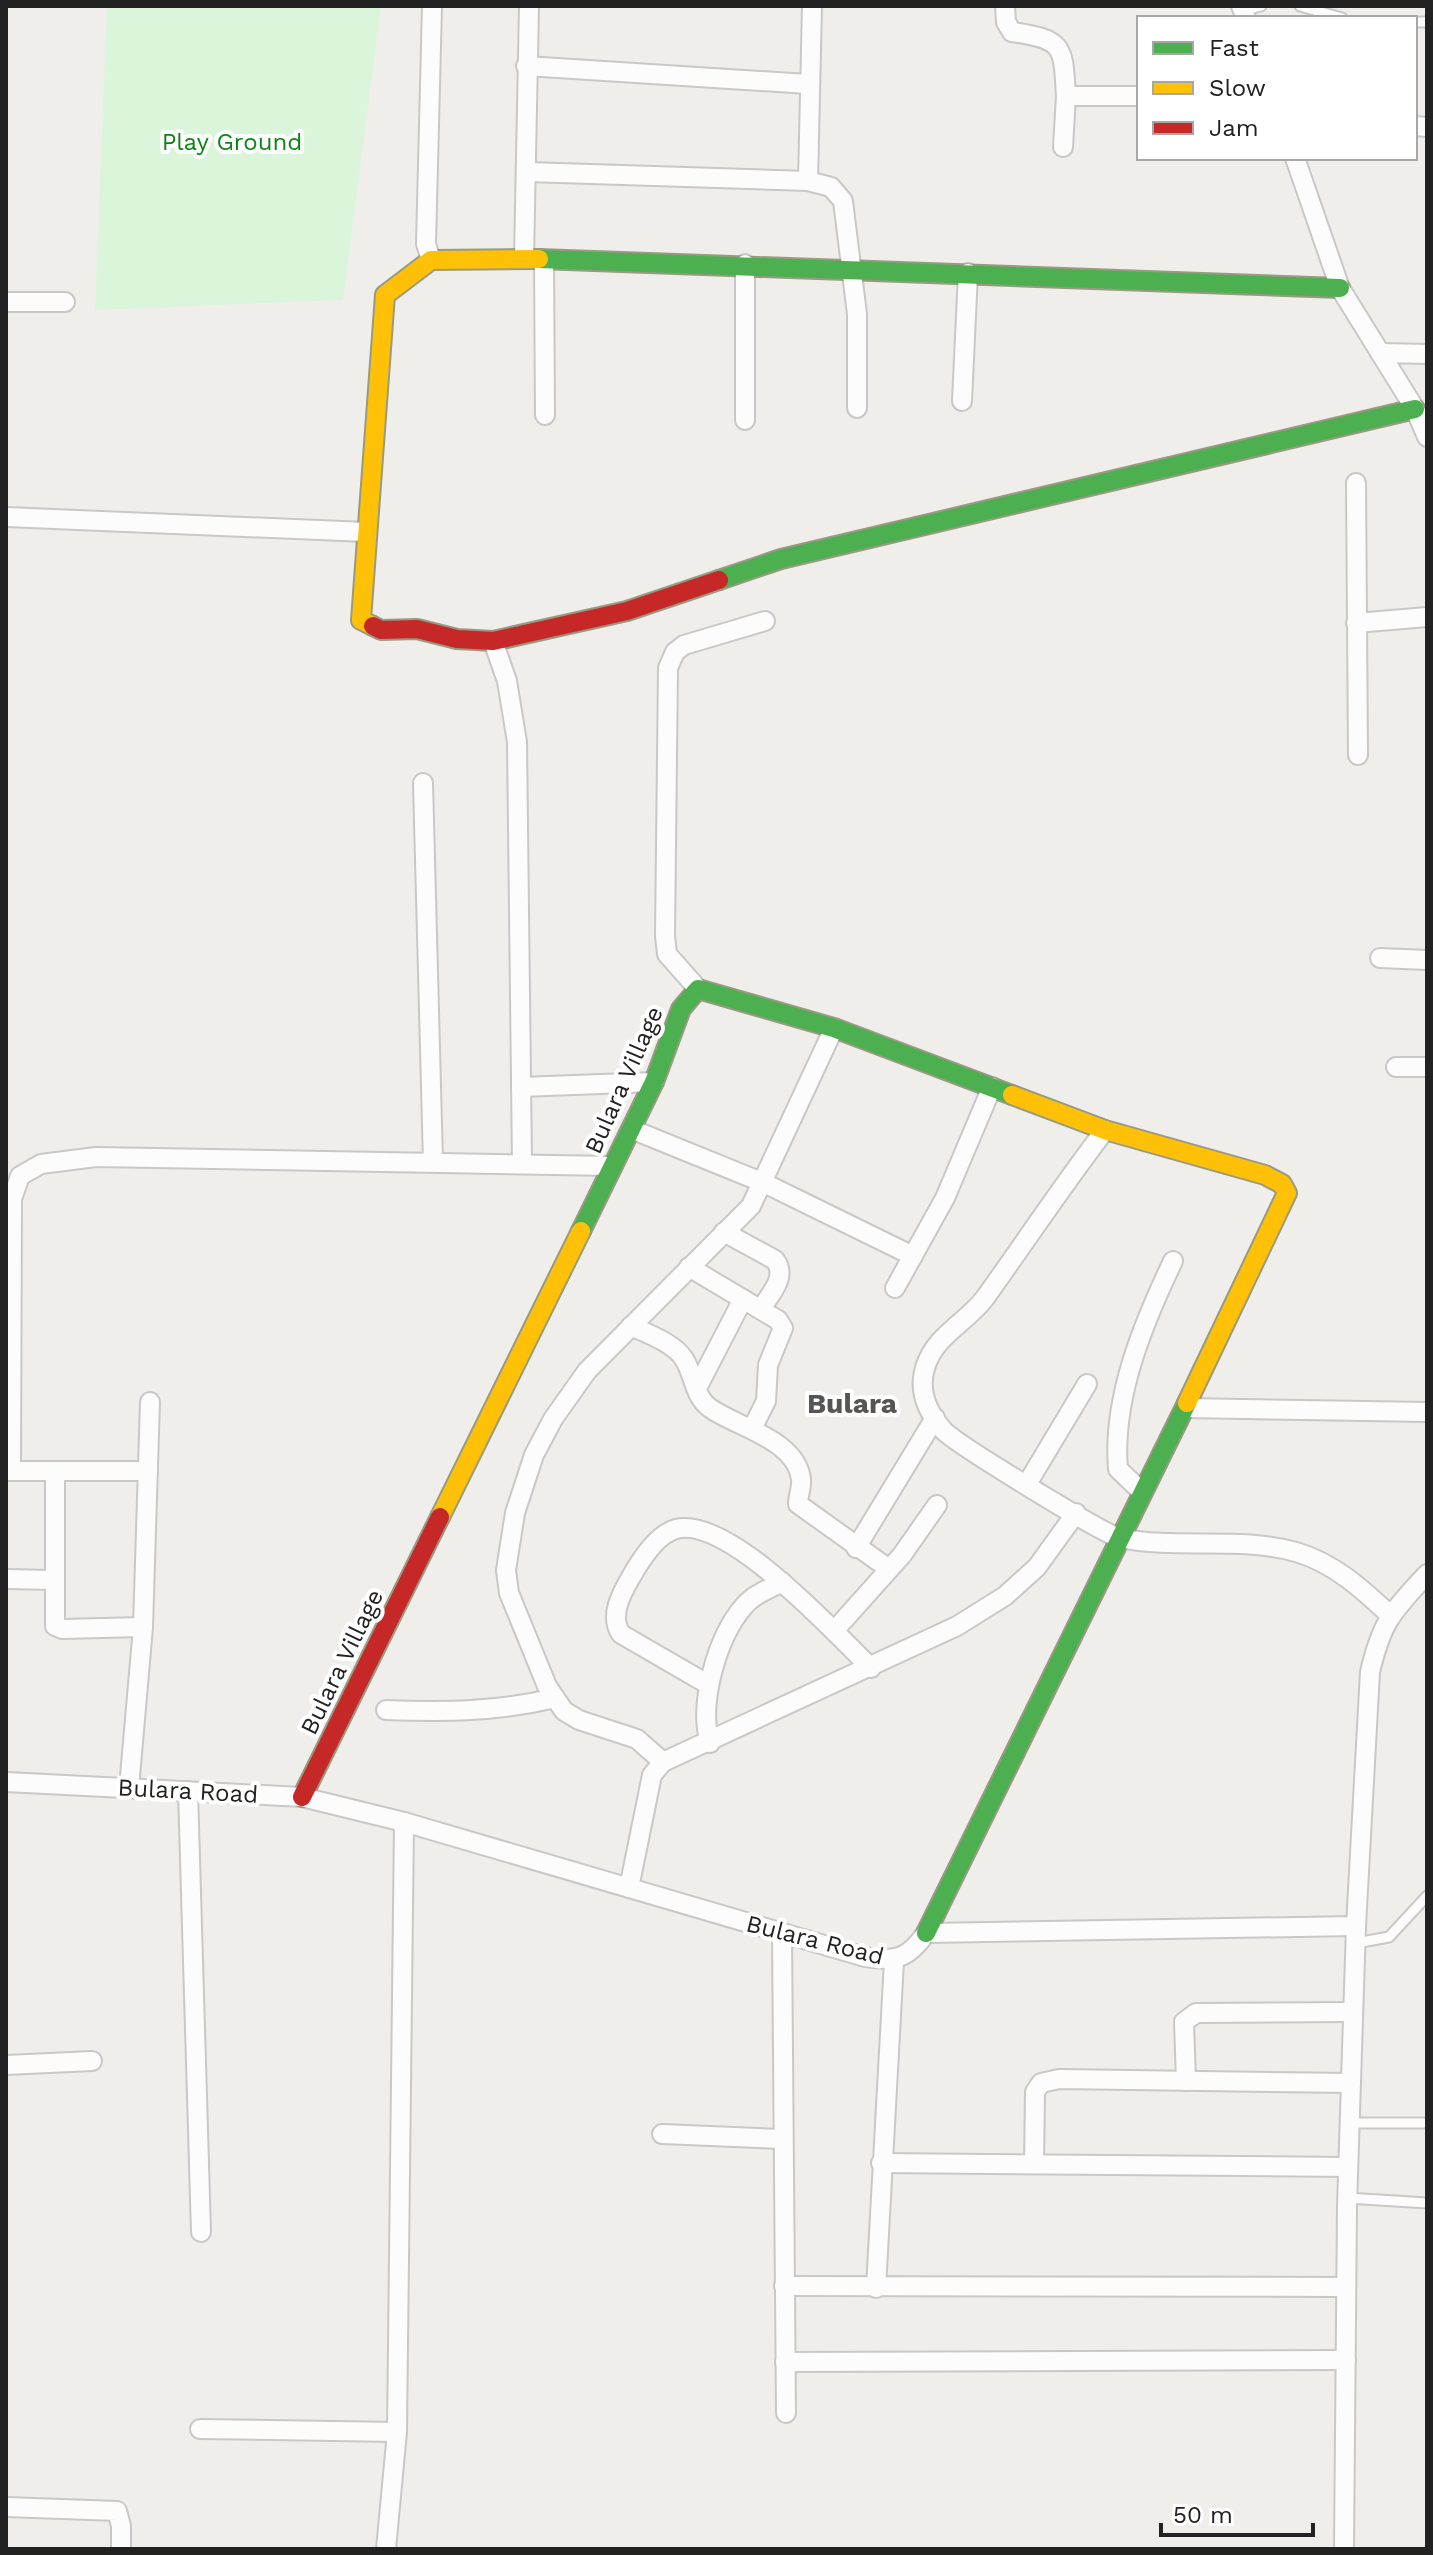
<svg xmlns="http://www.w3.org/2000/svg" width="1433" height="2555" font-family="'Work Sans',sans-serif">
	<rect width="100%" height="100%" fill="#f0eeeb"/>
	<path fill="#daf5da" d="M107,6H381L343,300L95,310Z"/>
	<g fill="none" stroke-linecap="round" stroke-linejoin="round">
		<defs>
			<g id="lane">
				<path d="M1300,6L1342,18"/>
				<path d="M1243,10L1261,6"/>
				<path d="M1415,22H1427"/>
				<path d="M1356,1943L1389,1937L1427,1896"/>
				<path d="M1349,2123H1427"/>
				<path d="M1347,2198L1427,2203"/>
			</g>
			<g id="street">
				<path d="M1005,6L1006,22L1012,32C1065,39 1063,47 1066,96H1139"/>
				<path d="M1241,6L1246,18"/>
				<path d="M526,66L808,84"/>
				<path d="M1415,126L1427,127"/>
				<path d="M1063,147L1066,96"/>
				<path d="M1295,158L1340,288L1415,409L1427,437"/>
				<path d="M527,172L808,181L831,187L843,201L857,314V408"/>
				<path d="M808,181L812,6"/>
				<path d="M524,259L529,6"/>
				<path d="M431,260L426,244L432,6"/>
				<path d="M544,260L545,415"/>
				<path d="M745,264V420"/>
				<path d="M6,302H65"/>
				<path d="M1380,353L1427,354"/>
				<path d="M962,401L968,273"/>
				<path d="M1356,483L1358,755"/>
				<path d="M6,517L366,532"/>
				<path d="M1356,623L1427,617"/>
				<path d="M493,641L507,681L517,742L522,1164"/>
				<path d="M423,783L433,1162"/>
				<path d="M1380,958L1427,960"/>
				<path d="M698,989L667,954L665,936L668,668L675,652L684,645L765,621"/>
				<path d="M1396,1067H1427"/>
				<path d="M521,1087L654,1082"/>
				<path d="M631,1129L764,1183L913,1256"/>
				<path d="M1105,1130C1063,1185 1025,1242 985,1298C967,1322 936,1335 926,1365C917,1390 927,1412 944,1431C958,1445 1103,1534 1120,1538C1178,1550 1239,1536 1296,1552C1334,1563 1362,1589 1390,1615"/>
				<path d="M724,1232L775,1260C788,1277 770,1294 761,1309"/>
				<path d="M689,1267L778,1320L783,1328L768,1365L766,1401L752,1429"/>
				<path d="M895,1288L945,1198L992,1087"/>
				<path d="M631,1326C648,1334 674,1343 684,1359C694,1374 694,1397 710,1408C736,1427 796,1439 801,1479C802,1487 798,1496 798,1504L889,1569"/>
				<path d="M697,1388L743,1299"/>
				<path d="M1185,1408L1427,1412"/>
				<path d="M6,1471H148"/>
				<path d="M11,1471L12,1199L20,1176L41,1164L96,1157L612,1166"/>
				<path d="M55,1471V1626L62,1629L143,1627"/>
				<path d="M1027,1484L1087,1384"/>
				<path d="M1142,1492L1118,1469C1112,1398 1143,1324 1173,1261"/>
				<path d="M856,1548L935,1418"/>
				<path d="M6,1579L53,1580"/>
				<path d="M834,1631L902,1555L937,1505"/>
				<path d="M709,1685L621,1634C609,1616 621,1594 631,1577C640,1561 657,1534 676,1529C728,1515 836,1634 871,1668"/>
				<path d="M386,1710C444,1712 498,1712 555,1698"/>
				<path d="M710,1743C698,1704 717,1637 744,1606C754,1594 769,1589 782,1582"/>
				<path d="M663,1762L637,1739L579,1720L564,1711L547,1686L509,1593L506,1570L515,1513L534,1455L553,1419L587,1371L751,1206L834,1028"/>
				<path d="M6,1782L302,1797L404,1822L865,1957C895,1962 908,1959 926,1933L1356,1926L1370,1672C1382,1621 1392,1612 1427,1574"/>
				<path d="M129,1788L143,1627L150,1402"/>
				<path d="M188,1791L201,2232"/>
				<path d="M629,1888L652,1775L663,1762L957,1626L1005,1596L1037,1567L1076,1513"/>
				<path d="M782,1933L786,2413"/>
				<path d="M6,2065L92,2061"/>
				<path d="M1186,2081L1184,2022L1196,2013L1353,2012"/>
				<path d="M662,2134L782,2139"/>
				<path d="M881,2163L1348,2167"/>
				<path d="M1034,2164L1035,2092L1041,2083L1059,2079L1351,2083"/>
				<path d="M784,2286L1346,2287"/>
				<path d="M876,2288L894,1961"/>
				<path d="M785,2362L1346,2360"/>
				<path d="M200,2429L397,2432"/>
				<path d="M6,2507L117,2511L121,2526V2549"/>
				<path d="M386,2549L397,2432L404,1822"/>
				<path d="M1344,2549L1347,2206L1356,1926"/>
			</g>
			<g id="fast">
				<path d="M539,259L1340,288"/>
				<path d="M719,580L781,559L1415,409"/>
				<path d="M581,1231L654,1082L681,1009L698,989L834,1028L1012,1095"/>
				<path d="M926,1933L1187,1403"/>
			</g>
			<g id="slow">
				<path d="M373,626L361,620L385,295L431,260L539,259"/>
				<path d="M1012,1095L1105,1130L1265,1175L1282,1184L1287,1193L1187,1403"/>
				<path d="M440,1517L581,1231"/>
			</g>
			<g id="jam">
				<path d="M373,626L381,630L417,629L457,639L493,641L627,611L719,580"/>
				<path d="M302,1797L440,1517"/>
			</g>
		</defs>
		<use href="#lane" stroke="#c9c8c7" stroke-width="13"/>
		<use href="#street" stroke="#c9c8c7" stroke-width="22"/>
		<use href="#fast" stroke="#999a82" stroke-width="22"/>
		<use href="#slow" stroke="#999a82" stroke-width="22"/>
		<use href="#jam" stroke="#999a82" stroke-width="22"/>
		<use href="#lane" stroke="#fdfcfc" stroke-width="9"/>
		<use href="#street" stroke="#fdfcfc" stroke-width="18"/>
		<use href="#fast" stroke="#4caf50" stroke-width="18"/>
		<use href="#slow" stroke="#ffc107" stroke-width="18"/>
		<use href="#jam" stroke="#c62828" stroke-width="18"/>
	</g>
	<g text-anchor="middle" stroke-width="8" stroke-linejoin="round" paint-order="stroke">
		<g font-size="24" fill="#0c8416" stroke="#fff">
			<text x="232" y="150">Play Ground</text>
		</g>
		<g font-size="24" fill="#222" stroke="#fff">
			<text transform="translate(624 1080) rotate(-66)" y="8">Bulara Village</text>
			<text transform="translate(342 1662) rotate(-64)" y="8">Bulara Village</text>
			<text transform="translate(188 1791) rotate(3)" y="8">Bulara Road</text>
			<text transform="translate(815 1940) rotate(14)" y="8">Bulara Road</text>
		</g>
		<g font-size="28" font-weight="bold" fill="#555" stroke="#fff">
			<text x="852" y="1413">Bulara</text>
		</g>
	</g>
	<rect width="1433" height="2555" fill="none" stroke="#222222" stroke-width="16"/>
	<rect x="1137" y="16" width="280" height="144" fill="#ffffff" stroke="#a7a7a7" stroke-width="2"/>
	<rect x="1153" y="42" width="40" height="12" fill="#4caf50" stroke="#a7a7a7" stroke-width="2"/>
	<text x="1209" y="56" font-size="24" fill="#222222">Fast</text>
	<rect x="1153" y="82" width="40" height="12" fill="#ffc107" stroke="#a7a7a7" stroke-width="2"/>
	<text x="1209" y="96" font-size="24" fill="#222222">Slow</text>
	<rect x="1153" y="122" width="40" height="12" fill="#c62828" stroke="#a7a7a7" stroke-width="2"/>
	<text x="1209" y="136" font-size="24" fill="#222222">Jam</text>
	<path d="M1161 2523v12h152v-12" fill="none" stroke="#222222" stroke-width="4"/>
	<text x="1173" y="2523" font-size="24" fill="#222222" stroke="#ffffff" stroke-width="6" paint-order="stroke">50 m</text>
</svg>
